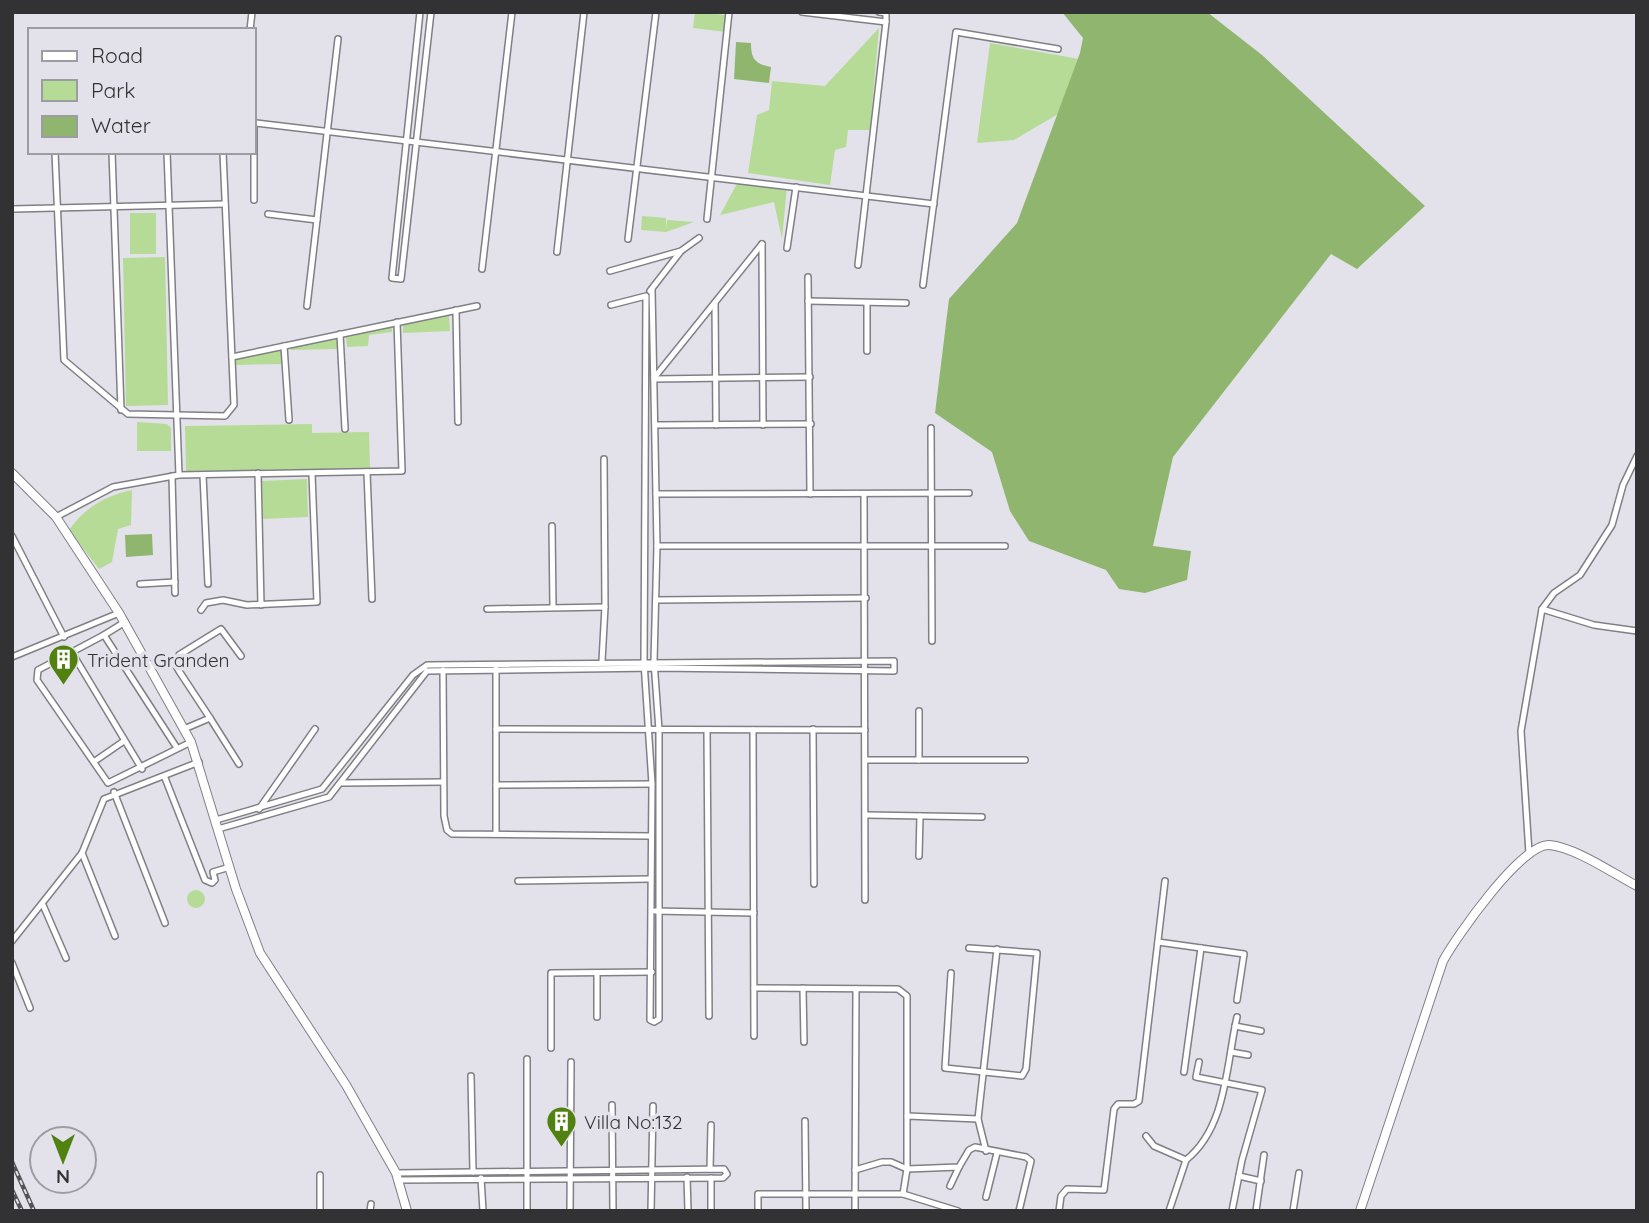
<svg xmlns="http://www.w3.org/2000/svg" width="1649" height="1223" font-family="Quicksand,sans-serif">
	<rect width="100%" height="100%" fill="#e3e2ea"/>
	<g fill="#b6db96">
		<path d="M695,12L726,15V32L693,28Z"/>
		<path d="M879,28L870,130H848L846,147L835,150L830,185L748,173L757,115L769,110L772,81L825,86Z"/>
		<path d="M990,43L1079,59L1065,110L1014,140L977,143Z"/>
		<path d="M739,180L787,186L782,239L774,202L720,215Z"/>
		<rect x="130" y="213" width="26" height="41"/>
		<path d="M642,216L666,218V229L667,220L694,222L666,232L641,230Z"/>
		<path d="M165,257L168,405L126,406L123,258Z"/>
		<path d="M449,315L450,331L403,333V323Z"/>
		<path d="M392,327V332L369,335L368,346L347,347L346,337Z"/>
		<path d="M337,337V349L291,350V347Z"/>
		<path d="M281,349L282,364L236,365L235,359Z"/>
		<path d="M137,422L167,424L171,428V451H137Z"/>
		<path d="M312,424V433L369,432L370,468L186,471L185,426Z"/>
		<path d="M307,479L308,517L263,519L262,481Z"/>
		<path d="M132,490L131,525L118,529L112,562L99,569L69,530C84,508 105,496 132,490Z"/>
		<circle cx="196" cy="899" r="9"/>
	</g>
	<g fill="#90b56f">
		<path d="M1062,12H1207L1262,55L1425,206L1357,269L1331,254L1173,457L1153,546L1191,551L1187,580L1145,593L1119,589L1106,570L1029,541L1010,511L992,452L935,413L949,299L1017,223L1080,53L1083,38Z"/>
		<path d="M736,42L751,43C751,59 755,64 771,67L769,83L734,79Z"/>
		<path d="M152,534L153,555L126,557L125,535Z"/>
	</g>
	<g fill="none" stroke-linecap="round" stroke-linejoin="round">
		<defs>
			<g id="minor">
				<path d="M420,12L392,278L401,279L431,12"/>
				<path d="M802,12L886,22"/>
				<path d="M250,30L252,12"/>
				<path d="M254,122V200"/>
				<path d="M256,123L934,204"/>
				<path d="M55,152L64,360L128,414L225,416L234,405L223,152"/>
				<path d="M112,152L121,410"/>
				<path d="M167,152L179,475"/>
				<path d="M12,209L225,204"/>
				<path d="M268,214L317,220"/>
				<path d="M707,219L729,12"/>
				<path d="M628,239L656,12"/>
				<path d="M762,244L763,425"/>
				<path d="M787,248L796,187"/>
				<path d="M557,252L584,12"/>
				<path d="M858,265L886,22V13L879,12"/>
				<path d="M482,269L512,12"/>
				<path d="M610,271L681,251"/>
				<path d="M808,277L810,494"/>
				<path d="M923,285L956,32L1058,49"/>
				<path d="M650,291L681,251L699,238"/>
				<path d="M808,301L906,303"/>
				<path d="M715,303L716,425"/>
				<path d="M611,305L646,296L644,662L652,784L650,1020L654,1022L659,1019V730L654,661L657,546L652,289"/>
				<path d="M307,306L338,39"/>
				<path d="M456,310L458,422"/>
				<path d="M340,334L345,429"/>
				<path d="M284,346L289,420"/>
				<path d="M867,351V303"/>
				<path d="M232,357L477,306"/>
				<path d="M654,378L762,244"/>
				<path d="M654,379L810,377"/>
				<path d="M655,425L811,424"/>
				<path d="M931,428L932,641"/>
				<path d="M367,472L372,599"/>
				<path d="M258,473L261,605"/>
				<path d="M203,475L208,584"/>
				<path d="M172,476L175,593"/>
				<path d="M656,494L969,493"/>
				<path d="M864,494L865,900"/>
				<path d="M56,517L113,487L179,475L402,471L397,322"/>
				<path d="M552,526L553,607"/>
				<path d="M12,536L64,637"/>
				<path d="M657,546H1005"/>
				<path d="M140,584L175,582"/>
				<path d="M657,600L866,598"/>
				<path d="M487,609L605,607"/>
				<path d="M1542,609L1594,625L1637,631"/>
				<path d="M201,610L206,603L223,600L247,605L317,602L312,474"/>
				<path d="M104,635L125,622"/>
				<path d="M71,651L142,769"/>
				<path d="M12,657L119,613"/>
				<path d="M602,661L605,607L604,459"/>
				<path d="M496,669V834"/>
				<path d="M443,670L444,816L447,830L452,834L650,836"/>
				<path d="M210,718L239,764"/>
				<path d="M184,729L210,718L179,671L175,664L179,655L221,629L241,656"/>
				<path d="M496,729L865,730"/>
				<path d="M813,729L814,884"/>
				<path d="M707,730L709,1016"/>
				<path d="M753,730L754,1036"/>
				<path d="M177,748L104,635L38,670L37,680L108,783L191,742"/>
				<path d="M867,760H1025"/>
				<path d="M919,760V711"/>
				<path d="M95,761L124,741"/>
				<path d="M165,778L205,880L212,883L215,880L213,872L230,867"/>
				<path d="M342,783L443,782"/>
				<path d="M496,785L652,784"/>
				<path d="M114,792L165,923"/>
				<path d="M259,809L315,729"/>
				<path d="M867,815L982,817"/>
				<path d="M216,820L322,789L413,675L427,665L894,661V671L655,668L427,671L329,797L218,829"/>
				<path d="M82,853L115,936"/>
				<path d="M1529,853L1521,731L1542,609L1554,593L1580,575L1612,525L1623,485L1637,456"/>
				<path d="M919,856L920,816"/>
				<path d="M518,881L650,879"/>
				<path d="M43,905L66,958"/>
				<path d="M655,911L754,913"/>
				<path d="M12,941L82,853L104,799L199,762"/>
				<path d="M1158,942L1244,954L1237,1000"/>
				<path d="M12,963L30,1008"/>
				<path d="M951,973L945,1068L1022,1076L1026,1069L1037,953L969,948"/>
				<path d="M754,988L898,989L907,996V1169L903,1194L958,1211"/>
				<path d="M803,988L804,1042"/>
				<path d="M597,1017V973"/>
				<path d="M1235,1026L1261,1031"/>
				<path d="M551,1048V973L652,972"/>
				<path d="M1231,1052L1248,1055"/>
				<path d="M527,1059V1211"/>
				<path d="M1199,1062L1196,1077L1262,1090L1242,1160L1232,1211"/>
				<path d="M1184,1072L1201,948"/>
				<path d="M471,1076L473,1172"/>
				<path d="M612,1105L613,1211"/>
				<path d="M907,1116L978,1119L997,949"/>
				<path d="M978,1119L986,1151"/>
				<path d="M805,1121L806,1211"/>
				<path d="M1146,1136L1154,1146L1186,1160L1169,1211"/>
				<path d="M1186,1160C1227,1127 1226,1065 1237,1017"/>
				<path d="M710,1169L711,1125"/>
				<path d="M855,1170L882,1162H891L907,1169L959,1167L969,1150L975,1147L1026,1157L1031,1161L1019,1211"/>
				<path d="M396,1173L724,1169L727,1174L723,1178L399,1180"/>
				<path d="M320,1175V1211"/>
				<path d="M1239,1176L1261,1181"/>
				<path d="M687,1177L688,1211"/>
				<path d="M481,1178L483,1211"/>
				<path d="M711,1178V1211"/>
				<path d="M950,1186L959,1167"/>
				<path d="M986,1197L997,1153"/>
				<path d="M370,1211L371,1204"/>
				<path d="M570,1211L571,1062"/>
				<path d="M651,1211L653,1106"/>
				<path d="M758,1211V1194H903"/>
				<path d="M855,1211L856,989"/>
				<path d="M1059,1211L1061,1196L1067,1189L1104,1190L1114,1109L1118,1104H1134L1139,1101L1165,881"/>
				<path d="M1256,1211L1264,1155"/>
				<path d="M1293,1211L1299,1173"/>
			</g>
			<g id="secondary">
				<path d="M12,473L56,517L119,613L191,742L236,889L260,953L346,1085L396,1173L407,1211"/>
				<path d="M1360,1211L1443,961C1456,937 1521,844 1549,845C1575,847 1614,874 1637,886"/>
			</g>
		</defs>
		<use href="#minor" stroke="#807f86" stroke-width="8"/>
		<use href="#secondary" stroke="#807f86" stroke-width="10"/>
		<use href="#minor" stroke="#fff" stroke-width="5"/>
		<use href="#secondary" stroke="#fff" stroke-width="8"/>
		<defs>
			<g id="rail">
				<path d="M12,1162L34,1211"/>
				<path d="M12,1190L22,1211"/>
			</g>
		</defs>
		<use href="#rail" stroke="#535357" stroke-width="4.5"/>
		<use href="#rail" stroke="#e3e2ea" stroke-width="2" stroke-dasharray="5" stroke-linecap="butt"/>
	</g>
	<defs>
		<symbol id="building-pin" viewBox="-11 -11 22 30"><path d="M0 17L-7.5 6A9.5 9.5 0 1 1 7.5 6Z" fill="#518110" stroke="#e3e2ea"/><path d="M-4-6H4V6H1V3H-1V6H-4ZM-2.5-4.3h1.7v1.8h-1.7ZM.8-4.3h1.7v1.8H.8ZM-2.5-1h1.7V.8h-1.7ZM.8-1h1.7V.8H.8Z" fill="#fff"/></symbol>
	</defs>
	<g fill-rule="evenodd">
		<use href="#building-pin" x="46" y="642" width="35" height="47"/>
		<use href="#building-pin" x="544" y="1104" width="35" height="47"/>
	</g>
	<g text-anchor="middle" stroke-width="7" stroke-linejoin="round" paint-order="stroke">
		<g font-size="19" fill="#323235" stroke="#e3e2ea" text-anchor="start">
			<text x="87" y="667">Trident Granden</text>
			<text x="584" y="1129">Villa No:132</text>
		</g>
	</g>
	<rect width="1649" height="1223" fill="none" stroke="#323235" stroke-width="28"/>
	<rect x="28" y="28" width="228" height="126" fill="#e3e2ea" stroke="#9c9ca2" stroke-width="2"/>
	<rect x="42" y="51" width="35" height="10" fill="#ffffff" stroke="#9c9ca2" stroke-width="2"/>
	<text x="91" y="63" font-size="21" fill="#323235">Road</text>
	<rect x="42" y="80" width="35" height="21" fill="#b6db96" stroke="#9c9ca2" stroke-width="2"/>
	<text x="91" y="98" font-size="21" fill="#323235">Park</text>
	<rect x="42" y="116" width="35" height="21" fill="#90b56f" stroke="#9c9ca2" stroke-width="2"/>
	<text x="91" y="133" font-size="21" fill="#323235">Water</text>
	<g transform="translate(63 1160) rotate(180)"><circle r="33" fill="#e3e2ea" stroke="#9c9ca2" stroke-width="2"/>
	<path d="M0-5L12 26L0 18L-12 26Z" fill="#518110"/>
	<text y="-10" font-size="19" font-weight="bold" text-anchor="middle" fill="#323235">N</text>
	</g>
</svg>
